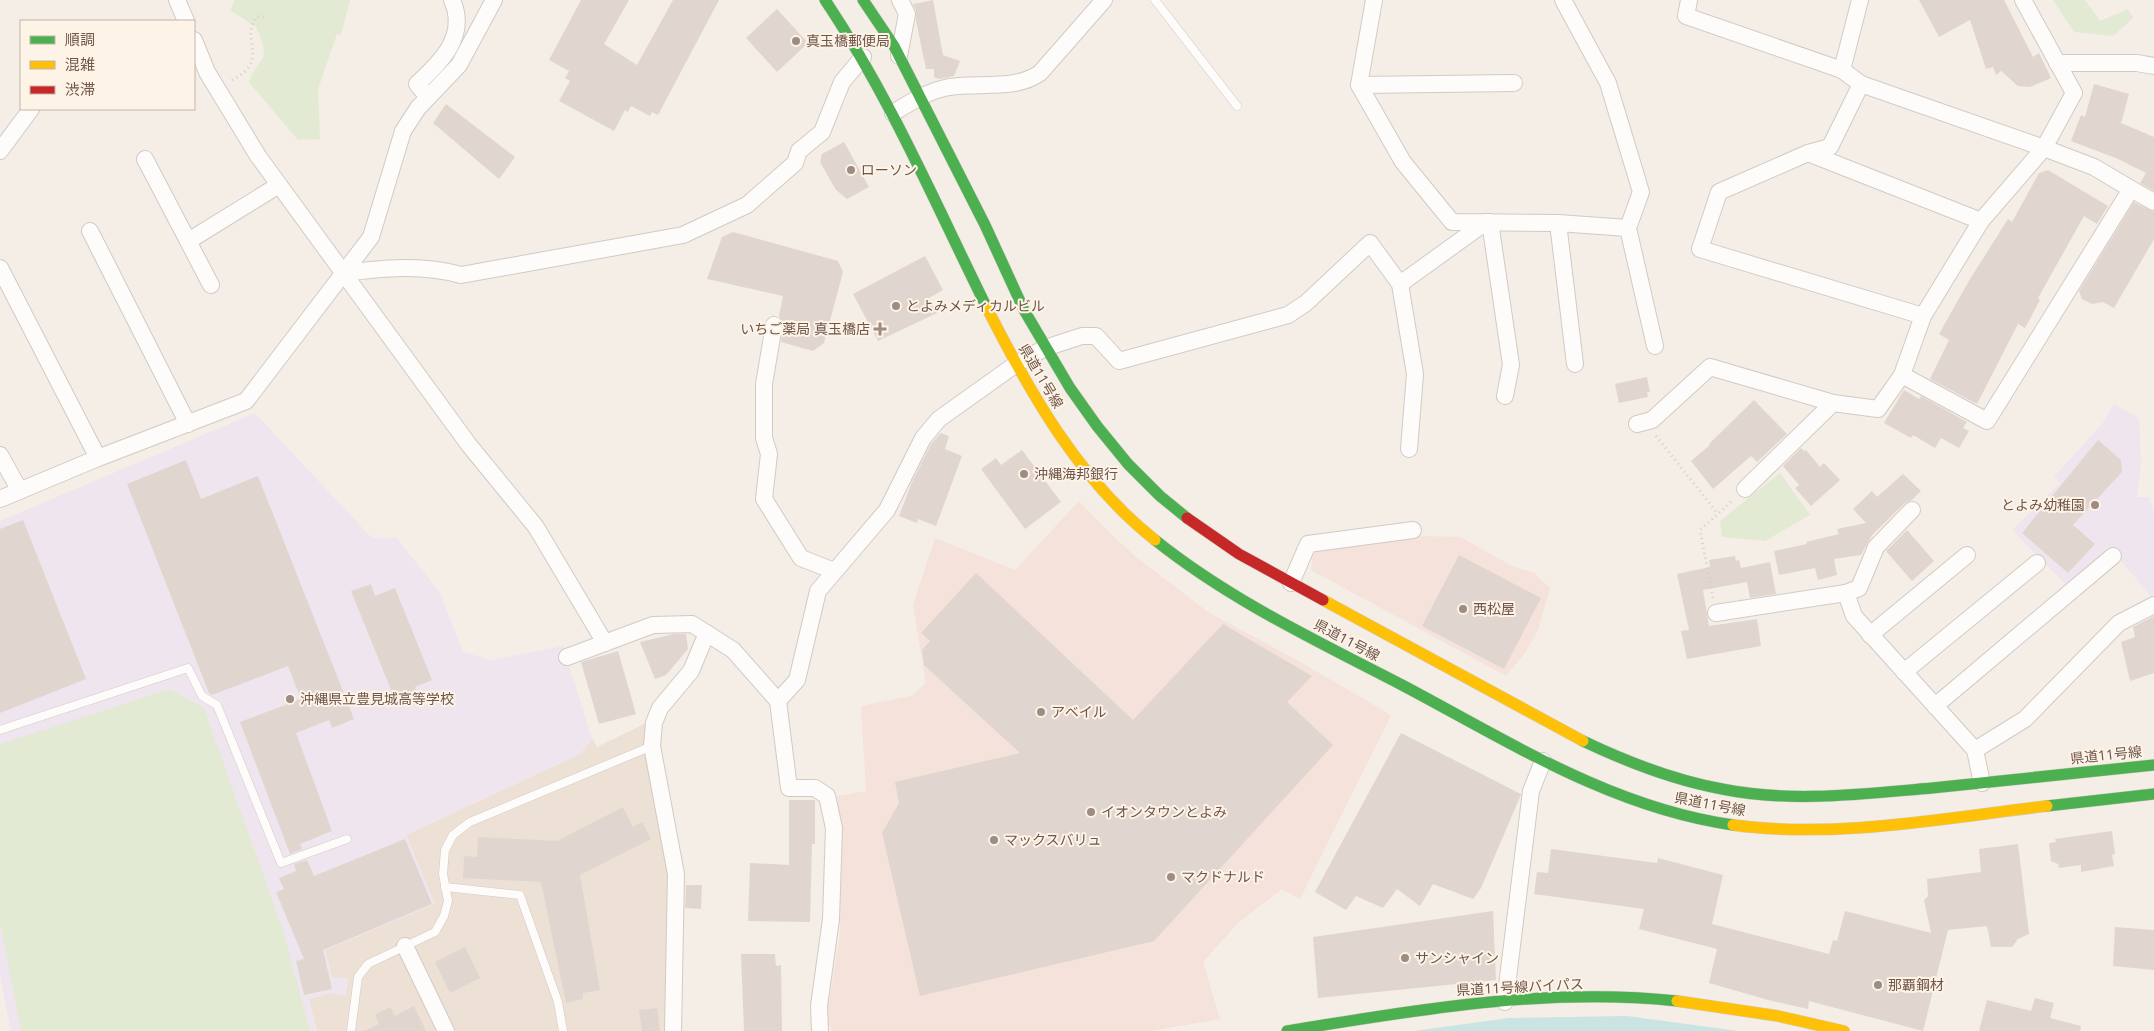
<svg xmlns="http://www.w3.org/2000/svg" width="2154" height="1031" font-family="'Noto Sans','Noto Sans JP',sans-serif">
	<rect width="100%" height="100%" fill="#f4eee7"/>
	<path fill="#ede0d4" d="M648,722L670,880L667,1031H317L309,999L331,993L346,995L332,977L325,950L434,904L406,835L580,754L592,739L597,747Z"/>
	<g fill="#f4e2db">
		<path d="M1079,501L1111,534L1136,557L1208,612L1295,659L1391,715L1300,899L1282,889L1238,923L1203,962L1220,1019L1151,1031H832L826,1019L840,935L841,827L837,796L866,791L861,706L911,696L926,683L913,605L935,538L1015,570Z"/>
		<path d="M1418,536L1460,537L1514,567L1534,573L1550,588L1538,630L1525,653L1506,676L1311,570L1313,554L1321,546Z"/>
	</g>
	<g fill="#efe5ef">
		<path d="M2114,404L2139,418L2141,463L2137,497H2149L2154,514V595L2151,596L2109,547L2066,585L2012,530L2060,483L2054,477L2102,424Z"/>
		<path d="M255,413L370,536L382,539L396,537L440,593L463,652L491,660L563,646L592,739L580,754L406,835L435,904L325,950L332,977L348,978L346,995L331,993L309,999L317,1031H11L0,975V521Z"/>
	</g>
	<g fill="#e2ead3">
		<path d="M235,0H350L341,35L337,34L318,89L320,139L298,140L249,82L253,73L264,56L263,44L256,27L230,10Z"/>
		<path d="M2053,0H2085L2100,21L2128,9L2133,18L2113,36L2074,32Z"/>
		<path d="M1780,473L1810,515L1765,541L1722,537L1720,521Z"/>
		<path d="M170,689L204,708L283,930L310,1031H21L0,922V744Z"/>
	</g>
	<path fill="#cae3e3" d="M1627,1016L1738,1031H1414L1509,1018Z"/>
	<g fill="#e0d6cf">
		<path d="M581,0H629L604,44L637,65L673,0H719L658,115L652,112L650,116L631,106L628,112L625,110L614,131L559,101L570,81L565,78L569,71L549,60Z"/>
		<path d="M933,0L943,55L960,61L954,76L939,79L934,77V69H926L916,21V10L913,4Z"/>
		<path d="M1919,0H2004L2033,57L2039,53L2051,78L2030,87L2018,86L2001,71L1996,75L1993,67L1986,69L1970,20L1939,37Z"/>
		<path d="M777,9L808,43L777,72L746,38Z"/>
		<path d="M2094,84L2129,94L2121,123L2154,137V191L2140,183L2146,173L2118,159L2071,141L2081,115L2085,117Z"/>
		<path d="M446,104L515,157L499,179L433,123Z"/>
		<path d="M844,142L869,187L847,199L836,190L820,162L822,154Z"/>
		<path d="M2048,170L2108,206L2097,224L2084,216L2038,298L2040,300L2025,328L2018,324L1977,404L1930,379L1949,340L1939,334L1970,279L2008,219L2012,222L2039,173Z"/>
		<path d="M2134,202L2154,212V239L2114,308L2103,302L2092,304L2082,299L2079,291Z"/>
		<path d="M733,232L838,261L843,272L824,343L813,351L781,342L783,322L779,316L783,296L707,279L722,237Z"/>
		<path d="M925,256L943,290L929,298L937,313L878,341L853,294Z"/>
		<path d="M1647,377L1650,392H1647L1648,397L1619,403L1615,384Z"/>
		<path d="M1904,390L1919,399L1921,396L1967,422L1963,428L1969,431L1959,448L1941,438L1935,448L1913,435L1911,438L1884,423Z"/>
		<path d="M1754,400L1787,434L1757,462L1751,456L1713,489L1691,461L1710,445L1709,444Z"/>
		<path d="M941,433L949,436L945,449L962,456L936,526L918,519L917,523L899,516L912,482L931,444Z"/>
		<path d="M2098,440L2121,460L2122,472L2073,525L2095,544L2068,573L2022,533Z"/>
		<path d="M1801,448L1804,451L1806,450L1820,467L1824,463L1840,480L1811,506L1795,488L1799,485L1783,466Z"/>
		<path d="M1022,450L1061,502L1025,529L981,469L996,458L1001,465Z"/>
		<path d="M186,460L201,499L258,476L354,719L332,728L329,720L296,733L332,831L300,844L302,849L290,854L240,722L301,699L288,666L212,695L209,693L127,484Z"/>
		<path d="M1903,474L1921,491L1912,500L1905,503L1872,535L1861,555L1834,559L1837,575L1818,580L1815,568L1779,575L1774,551L1807,544L1806,542L1839,534L1837,529L1866,523L1853,509L1872,491L1877,497Z"/>
		<path d="M23,520L86,679L0,713V529Z"/>
		<path d="M1907,530L1934,561L1912,581L1886,551Z"/>
		<path d="M1459,555L1541,598L1504,669L1422,626Z"/>
		<path d="M1735,556L1736,561L1739,560L1741,568L1770,562L1776,594L1750,598L1747,582L1703,590L1709,626L1757,619L1761,646L1687,659L1681,631L1689,630L1677,574L1710,567L1709,560Z"/>
		<path d="M976,573L1133,720L1223,624L1312,676L1287,702L1333,745L1154,941L920,996L882,833L899,803L895,782L1020,753L924,665L922,650L930,641L921,633Z"/>
		<path d="M371,584L375,596L395,588L432,680L415,687L418,694L396,702L351,591Z"/>
		<path d="M2154,616V673L2130,681L2121,642L2135,637L2133,627Z"/>
		<path d="M674,634H686L688,649L666,675L655,679L640,642Z"/>
		<path d="M618,651L636,714L599,724L581,662Z"/>
		<path d="M1401,733L1521,794L1520,797L1481,888L1473,899L1433,884L1420,906L1397,889L1383,908L1356,896L1346,910L1315,892Z"/>
		<path d="M789,800H815V844H812L810,922L748,921L750,863L789,865Z"/>
		<path d="M623,807L633,827L642,822L651,839L580,875L600,990L583,993V999L566,1003L541,882L463,878L464,856L477,857L478,837L557,841Z"/>
		<path d="M2112,831L2115,854L2112,855L2114,866L2081,872V865L2059,868L2058,864L2051,861L2049,843L2056,842L2055,839Z"/>
		<path d="M405,839L432,904L323,950L332,989L304,995L296,961L304,959L276,892L284,889L279,878L296,871L294,864L307,860L314,876Z"/>
		<path d="M2018,844L2029,934L2018,939L2012,947H1991L1987,926L1948,930L1923,1031L1809,1001L1808,1009L1772,1001L1709,983L1717,949L1639,929L1644,909L1534,894L1537,872L1548,873L1551,849L1657,863L1658,858L1723,875L1712,924L1829,954L1833,940L1837,941L1845,911L1931,933L1924,900L1928,896L1927,879L1981,872L1979,849Z"/>
		<path d="M686,885H702L701,909L685,908Z"/>
		<path d="M1493,911L1496,980L1318,998L1313,937Z"/>
		<path d="M2115,927L2154,930V970L2113,966Z"/>
		<path d="M465,947L480,978L450,993L435,962Z"/>
		<path d="M741,954H775L776,966L781,965L782,1031H744Z"/>
		<path d="M2035,998L2054,1003L2050,1018L2081,1026L2080,1031H1979L1987,1000L2031,1011Z"/>
		<path d="M414,1006L426,1031H364L379,1024L375,1015L390,1007L395,1016Z"/>
		<path d="M657,1008L660,1031H642L639,1010Z"/>
	</g>
	<g fill="none" stroke-linecap="round" stroke-linejoin="round">
		<defs>
			<g id="lane">
				<path d="M1155,0L1237,106"/>
				<path d="M0,730L188,668L202,696L217,705L281,863L347,839"/>
				<path d="M445,887L520,895L558,1002L563,1031"/>
				<path d="M351,1031L358,977L368,964L435,932L444,916L448,901L443,874L445,850L453,835L470,822L652,746"/>
			</g>
			<g id="street">
				<path d="M177,0L186,21"/>
				<path d="M1374,0L1359,85L1403,162L1452,222L1558,223L1628,228"/>
				<path d="M1563,0L1608,83L1641,192L1628,228L1655,346"/>
				<path d="M1689,0L1686,16L1842,70"/>
				<path d="M1860,0L1842,70L1861,84L2044,148L2094,167L2131,189L1987,421L1902,375L1923,316L1981,221L2044,148L2074,93L2023,0"/>
				<path d="M194,40L207,72L258,156L469,445L536,527L605,643"/>
				<path d="M899,56L907,14L900,0"/>
				<path d="M2057,63H2137L2154,66"/>
				<path d="M1861,84L1830,147L1808,153L1719,192L1700,249L1923,316"/>
				<path d="M1359,85L1514,83"/>
				<path d="M428,97L417,84C441,62 468,36 452,0"/>
				<path d="M893,113C911,102 928,91 949,87C979,82 1014,91 1040,73L1104,0"/>
				<path d="M0,151L31,109"/>
				<path d="M1808,153L1981,221"/>
				<path d="M145,159L211,285"/>
				<path d="M2131,189L2154,202"/>
				<path d="M1490,222L1511,365L1505,396"/>
				<path d="M1558,223L1575,364"/>
				<path d="M90,231L188,424"/>
				<path d="M190,240L279,185"/>
				<path d="M0,268L98,458"/>
				<path d="M344,273C384,268 422,264 461,275L683,235L747,205L795,163L799,151L822,132L842,82L863,57"/>
				<path d="M1400,284L1486,222"/>
				<path d="M774,325L764,384V438L769,454L764,499L801,558L834,571"/>
				<path d="M1637,424L1652,420L1710,367L1833,403L1878,409L1902,375"/>
				<path d="M0,455L20,491"/>
				<path d="M1745,489L1833,403"/>
				<path d="M0,499L98,458L246,401L371,237L403,131L418,108L459,65L494,0"/>
				<path d="M1291,583L1308,544L1413,530"/>
				<path d="M1846,593L1854,616L1975,750L1982,783"/>
				<path d="M1716,613L1846,593L1859,588L1876,547L1912,510"/>
				<path d="M1870,635L1967,555"/>
				<path d="M567,657L653,625L692,624L733,650L778,701L797,680L818,591L887,510L923,438L939,419L1016,364L1045,348L1082,336H1096L1119,361L1288,315L1306,303L1370,243L1400,284L1415,374L1409,449"/>
				<path d="M1904,672L2037,563"/>
				<path d="M778,701L789,788H815L827,796L834,828L831,919L819,1006L820,1031"/>
				<path d="M1935,706L2113,556"/>
				<path d="M1975,750L2025,719L2119,623L2154,605"/>
				<path d="M405,946L446,1031"/>
				<path d="M1505,1002L1531,791L1543,761"/>
				<path d="M673,1031L676,874L652,746L654,723L660,708L691,671L707,633"/>
			</g>
			<g id="fast">
				<path d="M825,0C890,97 935,203 987,308"/>
				<path d="M863,0L894,46L985,225L1024,310L1070,388L1097,426L1128,464L1160,496L1187,518"/>
				<path d="M1155,540C1230,600 1317,641 1402,685C1508,741 1612,808 1733,825"/>
				<path d="M1583,741C1627,762 1673,780 1722,789C1791,803 1862,794 1932,788C2006,781 2080,773 2154,765"/>
				<path d="M2047,806L2154,794"/>
				<path d="M1287,1031C1416,1010 1546,987 1677,1001"/>
			</g>
			<g id="slow">
				<path d="M987,308C1030,393 1079,480 1155,540"/>
				<path d="M1323,600L1583,741"/>
				<path d="M1733,825C1835,839 1945,818 2047,806"/>
				<path d="M1677,1001L1778,1016L1844,1031"/>
			</g>
			<path id="jam" d="M1187,518L1239,554L1323,600"/>
		</defs>
		<use href="#lane" stroke="#d2cac4" stroke-width="9"/>
		<use href="#street" stroke="#d2cac4" stroke-width="18"/>
		<use href="#fast" stroke="#d2cac4" stroke-width="12"/>
		<use href="#slow" stroke="#d2cac4" stroke-width="12"/>
		<use href="#jam" stroke="#d2cac4" stroke-width="12"/>
		<g stroke="#d5ceca" stroke-width="3" stroke-dasharray="1 4" stroke-linecap="butt">
			<path d="M232,80C271,61 240,39 256,17H265"/>
			<path d="M1656,436L1718,514"/>
			<path d="M1713,598L1700,530L1733,500"/>
		</g>
		<use href="#lane" stroke="#fdfcfb" stroke-width="8"/>
		<use href="#street" stroke="#fdfcfb" stroke-width="16"/>
		<use href="#fast" stroke="#4caf50" stroke-width="11"/>
		<use href="#slow" stroke="#ffc107" stroke-width="11"/>
		<use href="#jam" stroke="#c62828" stroke-width="11"/>
	</g>
	<g fill="#9e8b81" stroke="#fdf3e7" stroke-width="2">
		<circle cx="796" cy="41" r="5"/>
		<circle cx="851" cy="170" r="5"/>
		<circle cx="896" cy="306" r="5"/>
		<path d="M877.5 321.5h5v5h5v5h-5v5h-5v-5h-5v-5h5z"/>
		<circle cx="1024" cy="474" r="5"/>
		<circle cx="2095" cy="505" r="5"/>
		<circle cx="1463" cy="609" r="5"/>
		<circle cx="290" cy="699" r="5"/>
		<circle cx="1041" cy="712" r="5"/>
		<circle cx="1091" cy="812" r="5"/>
		<circle cx="994" cy="840" r="5"/>
		<circle cx="1171" cy="877" r="5"/>
		<circle cx="1405" cy="958" r="5"/>
		<circle cx="1878" cy="985" r="5"/>
	</g>
	<g text-anchor="middle" stroke-width="4" stroke-linejoin="round" paint-order="stroke">
		<g font-size="14" fill="#6f554a" stroke="#fdf3e7" text-anchor="start">
			<text x="806" y="46">真玉橋郵便局</text>
			<text x="861" y="175">ローソン</text>
			<text x="906" y="311">とよみメディカルビル</text>
			<text x="870" y="334" text-anchor="end">いちご薬局 真玉橋店</text>
			<text x="1034" y="479">沖縄海邦銀行</text>
			<text x="2085" y="510" text-anchor="end">とよみ幼稚園</text>
			<text x="1473" y="614">西松屋</text>
			<text x="300" y="704">沖縄県立豊見城高等学校</text>
			<text x="1051" y="717">アベイル</text>
			<text x="1101" y="817">イオンタウンとよみ</text>
			<text x="1004" y="845">マックスバリュ</text>
			<text x="1181" y="882">マクドナルド</text>
			<text x="1415" y="963">サンシャイン</text>
			<text x="1888" y="990">那覇鋼材</text>
		</g>
		<g font-size="14" fill="#6f554a" stroke="#fdf3e7">
			<text transform="translate(1041 376) rotate(59)" y="5">県道11号線</text>
			<text transform="translate(1347 640) rotate(28)" y="5">県道11号線</text>
			<text transform="translate(2106 755) rotate(-6)" y="5">県道11号線</text>
			<text transform="translate(1710 804) rotate(11)" y="5">県道11号線</text>
			<text transform="translate(1520 987) rotate(-3)" y="5">県道11号線バイパス</text>
		</g>
	</g>
	<rect x="20" y="20" width="175" height="90" fill="#fdf3e7" stroke="#c4b4a8"/>
	<rect x="30" y="36" width="25" height="8" fill="#4caf50" stroke="#c4b4a8"/>
	<text x="65" y="45" font-size="15" fill="#6f554a">順調</text>
	<rect x="30" y="61" width="25" height="8" fill="#ffc107" stroke="#c4b4a8"/>
	<text x="65" y="70" font-size="15" fill="#6f554a">混雑</text>
	<rect x="30" y="86" width="25" height="8" fill="#c62828" stroke="#c4b4a8"/>
	<text x="65" y="95" font-size="15" fill="#6f554a">渋滞</text>
</svg>
